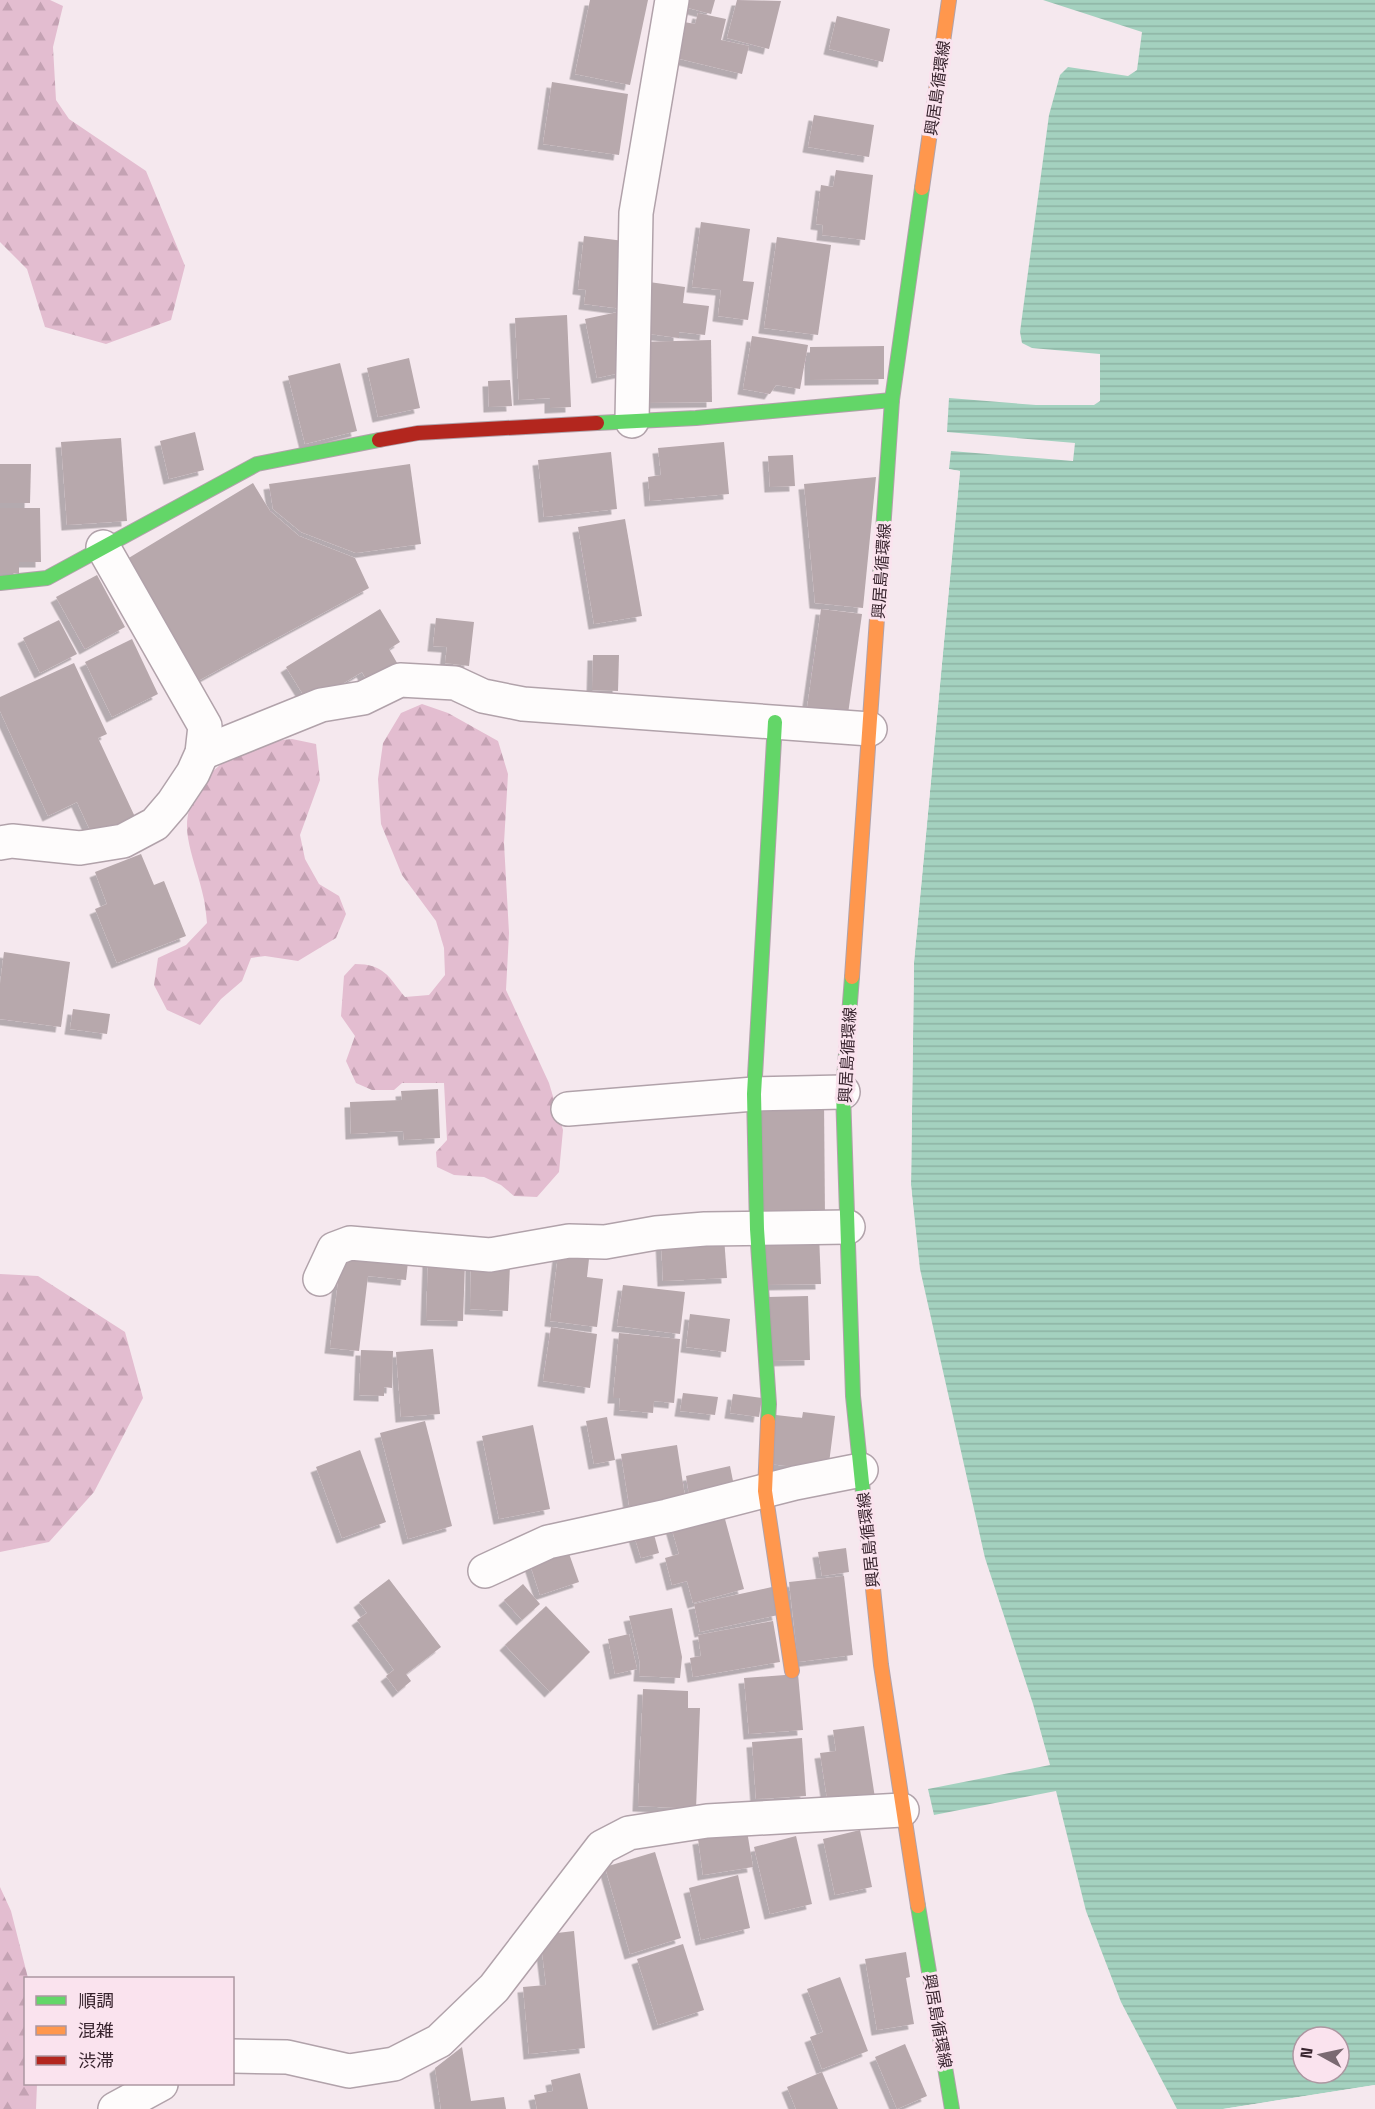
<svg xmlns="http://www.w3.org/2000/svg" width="1375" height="2109" font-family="'Space Grotesk','Noto Sans JP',sans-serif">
	<defs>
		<pattern id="forest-firs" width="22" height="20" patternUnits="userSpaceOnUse" patternTransform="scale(1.5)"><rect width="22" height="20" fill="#e3bdd0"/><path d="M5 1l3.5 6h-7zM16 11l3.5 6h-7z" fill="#c4a2b3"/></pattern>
		<pattern id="water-rules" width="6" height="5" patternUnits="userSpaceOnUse" patternTransform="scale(1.5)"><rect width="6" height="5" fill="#a4d1bf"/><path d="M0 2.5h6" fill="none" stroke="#8eb3a4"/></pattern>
		<filter id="shadow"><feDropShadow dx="-5.5" dy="5.5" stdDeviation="0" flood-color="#0004"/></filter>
	</defs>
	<rect width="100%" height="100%" fill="#f5e8ee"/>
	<g fill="url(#forest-firs)">
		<path d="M0,0H50L63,6L53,47L56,100L69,119L146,171L185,266L171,320L106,344L45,327L27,269L0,242Z"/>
		<path d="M422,704L448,713L498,741L508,774L504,843L509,933L506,990L549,1083L563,1130L559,1172L537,1197L514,1196L501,1185L484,1177L454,1175L437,1167L436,1152L447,1140L444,1083H402L394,1090H372L356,1083L346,1061L355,1036L341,1016L344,976L355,964C384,964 388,976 405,997L429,995L445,975L444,948L436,921L402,875L381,824L378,779L383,743L401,713Z"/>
		<path d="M292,739L316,744L320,780L300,835L305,859L319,884L339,896L346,914L336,938L298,961L265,956L251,958L242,981L221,999L200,1025L167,1010L154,985L158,958L186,945L207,923C206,913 205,902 202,891C198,874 191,856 188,838C180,791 222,754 264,743C273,741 283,740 292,739Z"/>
		<path d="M0,1274L38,1276L125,1332L143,1398L94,1492L49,1542L0,1552Z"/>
		<path d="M0,1887L11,1911L28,1978H26V2084H37L36,2109H0Z"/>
	</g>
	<path fill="url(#water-rules)" fill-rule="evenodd" d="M1043,0H1375V2085L1223,2109H1177L1121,2002L1086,1911L1056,1791L934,1815L928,1789L1050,1765L1033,1704L985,1558L920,1269L911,1185L914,962L960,471L949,469L951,451L1073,461L1075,443L947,432L949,398L1036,405H1094L1100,401V354L1032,348L1022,343L1020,332L1049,115L1060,75L1068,67L1128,76L1137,70L1142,32ZM1303,2037H1339V2073H1303Z"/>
	<g fill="#f5e8ee">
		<path d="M946,469L960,471L914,962L911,1185L921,1288L917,1269L908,1185L911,962L956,473L948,472Z"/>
		<path d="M1375,2085V2088L1243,2109H1223Z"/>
	</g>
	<g fill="#b7a8ac" filter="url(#shadow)">
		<path d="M590,0H648L630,85L575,74Z"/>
		<path d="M682,0H715L711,14L681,6Z"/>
		<path d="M737,0L781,1L769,49L727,38Z"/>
		<path d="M698,13L726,19L721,40L749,46L742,74L676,58L684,22L695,24Z"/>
		<path d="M837,16L890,29L883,62L829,49Z"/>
		<path d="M552,82L628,94L619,155L543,144Z"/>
		<path d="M814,115L874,125L869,157L808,147Z"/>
		<path d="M836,170L873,175L865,240L822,235L823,225L816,224L821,185L833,187Z"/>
		<path d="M701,222L750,229L743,281L754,282L748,320L718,316L721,290L692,287Z"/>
		<path d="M584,236L632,242L623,309L584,304L586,290L578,289Z"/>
		<path d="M777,237L831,245L818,335L764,328Z"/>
		<path d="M649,282L685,287L683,303L709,306L705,335L679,332V338L642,333Z"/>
		<path d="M618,312L629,371L597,378L585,319Z"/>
		<path d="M567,315L571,407L550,408V398L519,400L515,318Z"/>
		<path d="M752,336L808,345L800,389L776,385L770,394L743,389Z"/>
		<path d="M711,340L712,402L643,403L641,342Z"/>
		<path d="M884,346V379L810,380V347Z"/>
		<path d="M409,358L420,408L378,417L367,368Z"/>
		<path d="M340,363L357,431L305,444L288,376Z"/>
		<path d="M510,380L512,406L489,407L488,381Z"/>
		<path d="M195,432L204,470L169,479L160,441Z"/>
		<path d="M121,438L127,521L67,525L61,442Z"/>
		<path d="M724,442L729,494L650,501L648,477L661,475L658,448Z"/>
		<path d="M611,452L617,509L544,517L538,460Z"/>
		<path d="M793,455L795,486L770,487L768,456Z"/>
		<path d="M0,464H31L30,503H0Z"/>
		<path d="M410,464L421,544L356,553L301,532L273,509L269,484Z"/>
		<path d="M876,477L863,608L815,603L804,484Z"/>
		<path d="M253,483L270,511L299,536L355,558L369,588L196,682L127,559Z"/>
		<path d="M0,508H40L41,562H19V573H0Z"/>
		<path d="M625,519L642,616L594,624L578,527Z"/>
		<path d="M97,575L125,627L85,649L56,597Z"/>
		<path d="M380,609L400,642L389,649L400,668L370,686L362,672L309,704L286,667Z"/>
		<path d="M821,609L862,614L848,714L807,708Z"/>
		<path d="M436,618L474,622L469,666L445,663L447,647L433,646Z"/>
		<path d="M59,620L77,654L40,673L23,638Z"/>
		<path d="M132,639L158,694L112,717L85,662Z"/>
		<path d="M593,655H619L618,691L592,690Z"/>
		<path d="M74,663L107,734L98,738L136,819L94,839L77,802L48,816L0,711V697Z"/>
		<path d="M141,854L154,885L164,881L186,936L117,963L95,909L107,904L95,872Z"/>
		<path d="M4,952L70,962L61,1027L0,1019V984Z"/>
		<path d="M73,1009L110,1014L107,1034L70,1029Z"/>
		<path d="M438,1089L440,1138L404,1140L403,1131L351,1134L350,1102L402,1100L401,1091Z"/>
		<path d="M824,1100L825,1220H762L761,1101Z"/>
		<path d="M819,1234L821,1284L765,1285L764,1235Z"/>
		<path d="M724,1237L727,1278L663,1281L661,1240Z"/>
		<path d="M559,1247L590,1250L587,1277L603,1279L597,1327L550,1321Z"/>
		<path d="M409,1253L406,1280L368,1276L359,1351L330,1348L341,1257Z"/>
		<path d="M428,1261L465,1262L463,1321L426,1320Z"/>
		<path d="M471,1263L510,1265L508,1311L470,1309Z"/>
		<path d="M623,1285L685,1292L680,1334L617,1326Z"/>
		<path d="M808,1296L810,1360L769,1361L767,1297Z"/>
		<path d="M690,1314L730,1319L726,1352L686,1347Z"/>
		<path d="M551,1327L597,1334L590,1388L543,1381Z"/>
		<path d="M619,1333L680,1339L674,1403L654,1401L653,1413L619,1410L620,1398H613Z"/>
		<path d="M433,1349L440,1414L401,1417L396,1352Z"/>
		<path d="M361,1350L393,1351L392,1388L384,1387V1396L359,1395Z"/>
		<path d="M683,1393L718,1397L715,1415L680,1411Z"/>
		<path d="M733,1394L762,1398L759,1417L730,1413Z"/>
		<path d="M803,1412L835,1416L828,1471L770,1464L776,1415L802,1418Z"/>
		<path d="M607,1417L615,1460L594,1464L586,1421Z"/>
		<path d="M425,1421L452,1526L408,1539L380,1433Z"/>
		<path d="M533,1425L550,1509L499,1519L482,1436Z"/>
		<path d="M677,1445L686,1503L630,1511L621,1454Z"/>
		<path d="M360,1450L386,1522L342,1538L316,1467Z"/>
		<path d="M730,1466L735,1491L690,1501L686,1476Z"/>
		<path d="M722,1508L744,1589L693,1603L687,1581L672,1585L665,1558L679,1554L670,1523Z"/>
		<path d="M652,1527L659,1553L641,1558L633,1532Z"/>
		<path d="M566,1545L579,1582L540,1595L528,1558Z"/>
		<path d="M846,1548L849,1572L822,1576L818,1552Z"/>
		<path d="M844,1576L853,1655L798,1662L789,1582Z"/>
		<path d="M389,1579L441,1647L406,1674L411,1681L398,1692L386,1676L394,1670L357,1620L367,1613L359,1602Z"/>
		<path d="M523,1584L540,1604L522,1620L504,1600Z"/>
		<path d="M772,1587L778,1615L700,1632L694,1604Z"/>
		<path d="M546,1606L590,1652L550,1692L505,1645Z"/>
		<path d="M672,1608L682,1657L680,1678L639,1676L640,1663L629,1616Z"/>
		<path d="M773,1621L780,1662L693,1677L690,1658L701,1656L698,1635Z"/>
		<path d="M629,1634L637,1669L615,1674L608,1639Z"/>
		<path d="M798,1674L803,1730L749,1734L744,1678Z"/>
		<path d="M643,1689L688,1691V1708H700L696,1809L638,1806Z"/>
		<path d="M864,1726L875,1798L828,1805L820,1753L836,1751L833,1730Z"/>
		<path d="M802,1738L806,1796L756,1799L752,1742Z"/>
		<path d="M860,1830L872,1887L835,1895L823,1839Z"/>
		<path d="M747,1831L753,1867L703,1875L698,1839Z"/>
		<path d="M796,1836L812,1904L770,1914L754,1847Z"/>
		<path d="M655,1852L681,1938L630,1954L605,1867Z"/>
		<path d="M738,1875L750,1928L701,1940L689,1888Z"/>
		<path d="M574,1931L585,2048L529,2054L523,1987L546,1985L540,1935Z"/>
		<path d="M683,1944L704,2010L658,2025L637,1959Z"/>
		<path d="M906,1952L910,1977L906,1978L914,2024L877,2030L865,1959Z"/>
		<path d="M840,1977L868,2051L822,2069L810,2037L823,2032L807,1989Z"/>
		<path d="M905,2044L927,2096L897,2109L875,2057Z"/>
		<path d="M462,2047L471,2101L504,2097L506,2109H441L435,2068Z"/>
		<path d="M822,2072L838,2109H796L787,2087Z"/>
		<path d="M580,2073L588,2109H537L534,2095L553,2091L551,2080Z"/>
	</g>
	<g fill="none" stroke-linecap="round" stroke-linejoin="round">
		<defs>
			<g id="street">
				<path d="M632,421L636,213L672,0"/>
				<path d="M202,753L321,705L363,698L400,680L455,683L483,696L523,704L870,729"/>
				<path d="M0,843L12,841L80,848L123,841L155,824L173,803L193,773L202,753L205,726L103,547"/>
				<path d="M568,1109L754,1094L843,1092"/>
				<path d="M320,1279L334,1249L350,1243L490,1255L569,1241L605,1242L656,1233L705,1229L848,1227"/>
				<path d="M485,1571L548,1542L667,1516L795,1483L861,1470"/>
				<path d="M232,2056L287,2057L349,2071L394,2064L439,2041L494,1988L602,1847L629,1833L707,1821L902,1810"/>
				<path d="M115,2109L161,2084"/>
			</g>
			<g id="fast">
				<path d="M597,423L696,418L892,400"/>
				<path d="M0,583L47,578L257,464L379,440"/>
				<path d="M878,604L892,400L922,188"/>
				<path d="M852,977L843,1092L853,1396L865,1512"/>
				<path d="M768,1421L769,1404L757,1229L754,1094L775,722"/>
				<path d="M918,1906L952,2109"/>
			</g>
			<g id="slow">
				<path d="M922,188L949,0"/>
				<path d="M852,977L878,604"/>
				<path d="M768,1421L765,1491L792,1671"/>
				<path d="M865,1512L881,1665L918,1906"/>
			</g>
			<path id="jam" d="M379,440L418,433L597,423"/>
		</defs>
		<use href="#street" stroke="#b1a2aa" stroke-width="36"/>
		<use href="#fast" stroke="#b1a2aa" stroke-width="16"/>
		<use href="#slow" stroke="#b1a2aa" stroke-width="16"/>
		<use href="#jam" stroke="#b1a2aa" stroke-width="16"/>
		<use href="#street" stroke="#fefcfc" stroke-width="33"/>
		<use href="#fast" stroke="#63d668" stroke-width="14"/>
		<use href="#slow" stroke="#ff974d" stroke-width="14"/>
		<use href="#jam" stroke="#b3261e" stroke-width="14"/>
	</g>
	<g text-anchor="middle" stroke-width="6" stroke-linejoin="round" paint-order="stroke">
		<g font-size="16" fill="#38242e" stroke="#fae3ee">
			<text transform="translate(937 88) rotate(-82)" y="6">興居島循環線</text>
			<text transform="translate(881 571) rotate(-86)" y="6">興居島循環線</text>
			<text transform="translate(847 1055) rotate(-87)" y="6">興居島循環線</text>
			<text transform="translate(868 1540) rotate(-96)" y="6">興居島循環線</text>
			<text transform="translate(938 2021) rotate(80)" y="6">興居島循環線</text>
		</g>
	</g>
	<rect x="24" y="1977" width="210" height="108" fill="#fae3ee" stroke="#ac97a1" stroke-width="1.5"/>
	<rect x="36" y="1996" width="30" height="9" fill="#63d668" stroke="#ac97a1" stroke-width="1.5"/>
	<text x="78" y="2007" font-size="18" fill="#38242e">順調</text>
	<rect x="36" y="2026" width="30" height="9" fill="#ff974d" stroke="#ac97a1" stroke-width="1.5"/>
	<text x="78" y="2037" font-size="18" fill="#38242e">混雑</text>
	<rect x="36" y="2056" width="30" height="9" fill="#b3261e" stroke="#ac97a1" stroke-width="1.5"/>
	<text x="78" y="2067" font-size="18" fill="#38242e">渋滞</text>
	<g transform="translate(1321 2055) rotate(278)"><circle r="28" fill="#fae3ee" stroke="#ac97a1" stroke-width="1.5"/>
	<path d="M0-4.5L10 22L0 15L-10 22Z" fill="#7a6971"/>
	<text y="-9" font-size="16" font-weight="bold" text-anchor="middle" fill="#38242e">N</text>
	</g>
</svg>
